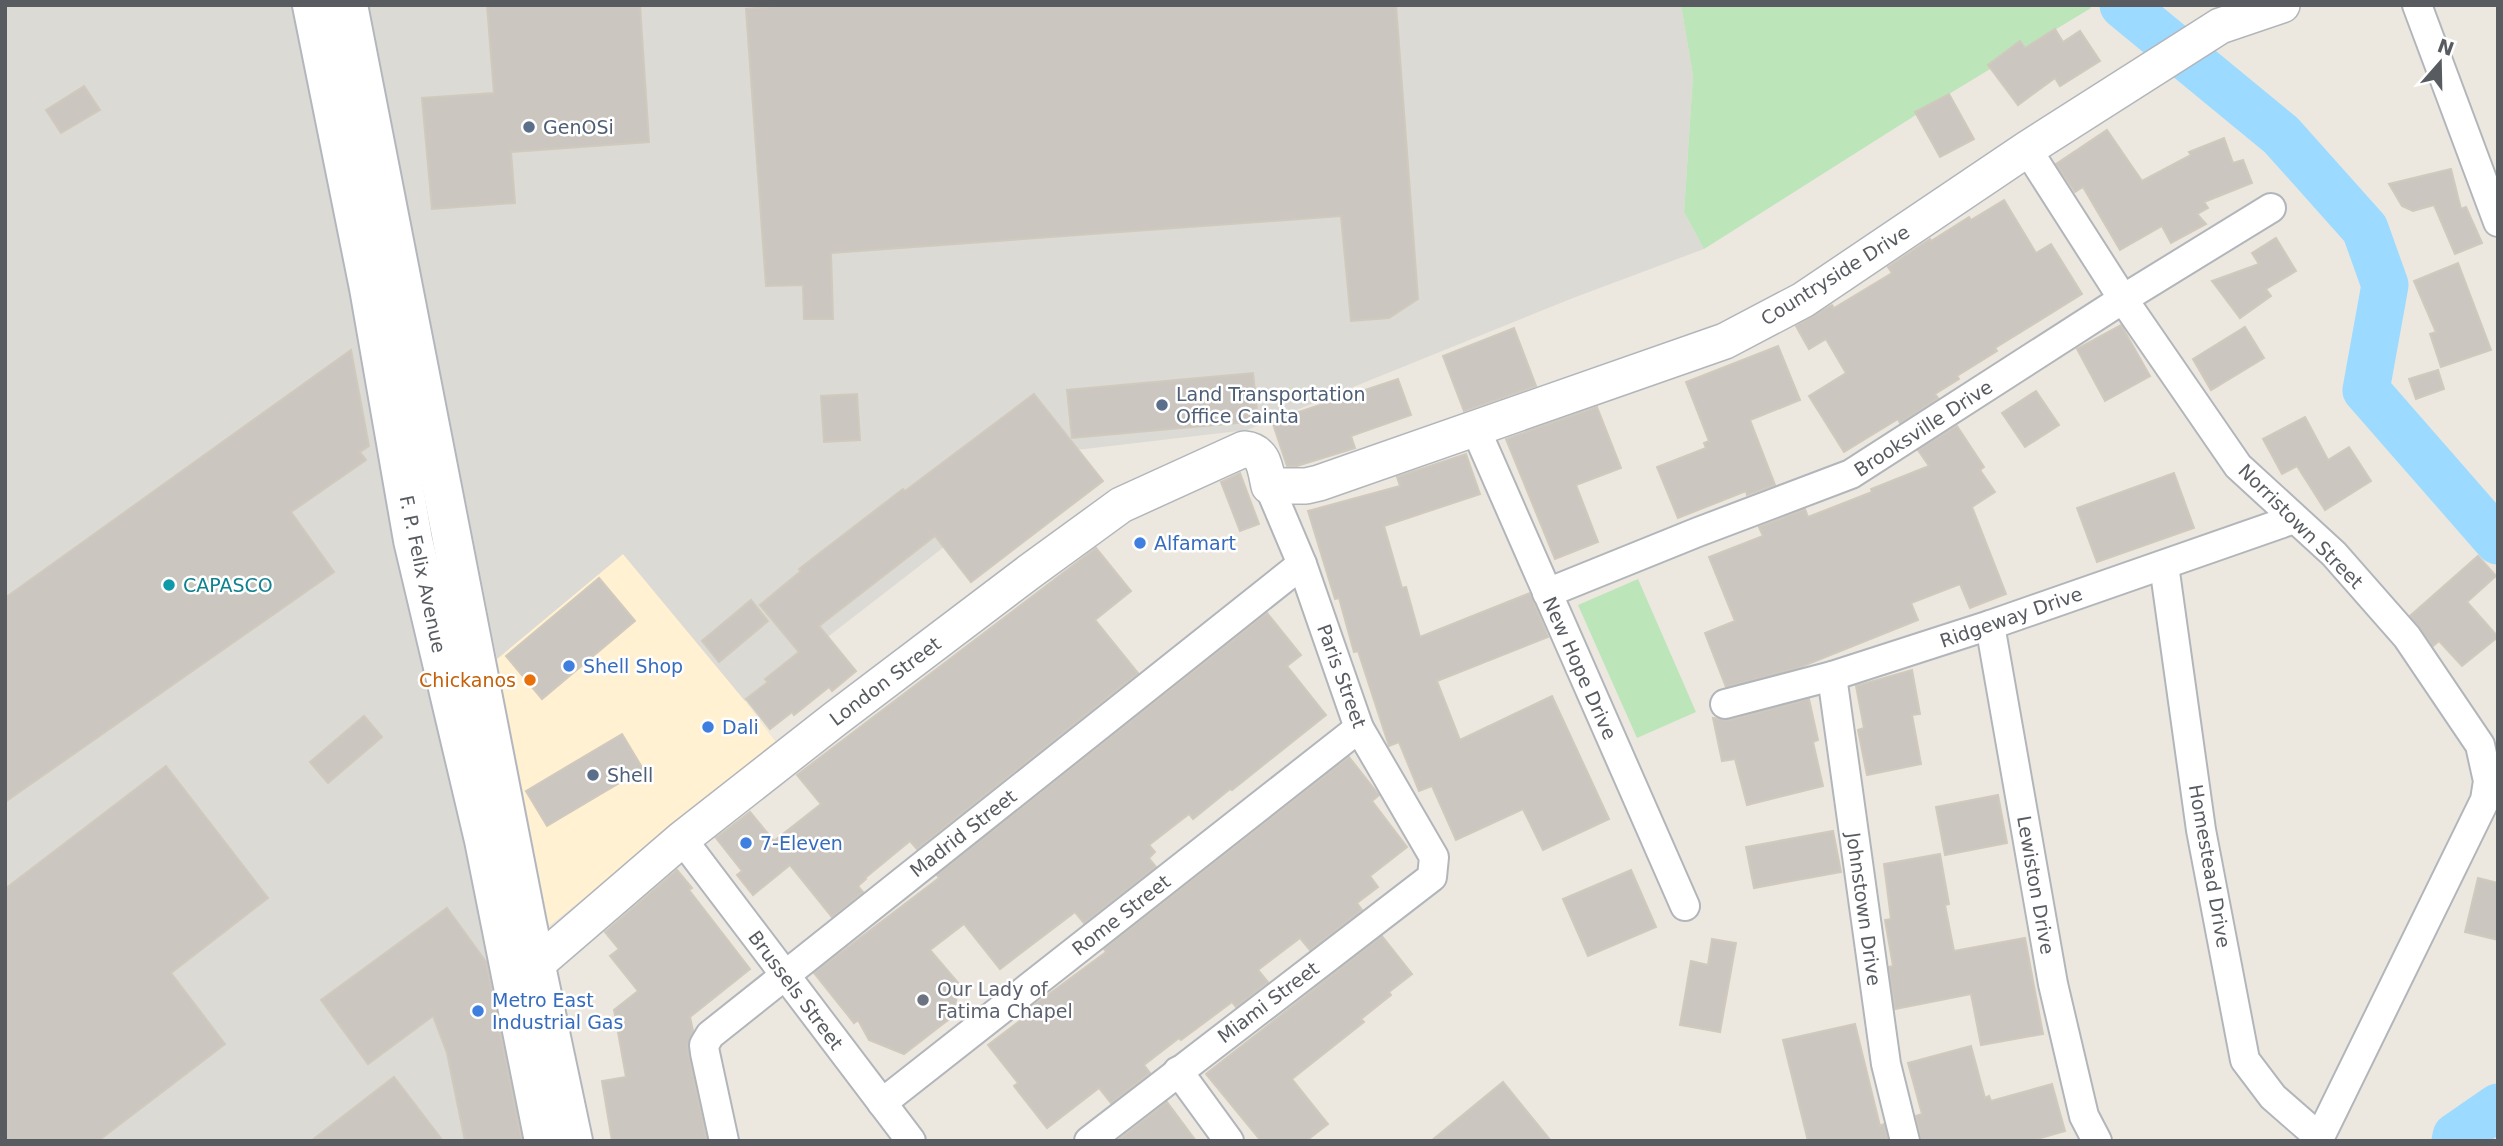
<svg xmlns="http://www.w3.org/2000/svg" width="2503" height="1146" font-family="'DejaVu Sans',sans-serif">
	<rect width="100%" height="100%" fill="#ece8df"/>
	<path fill="#fff1d1" d="M623,554L745,701L778,745L549,926L497,659Z"/>
	<g fill="#dcdad4">
		<path d="M5,5H300L527,1141H5Z"/>
		<path d="M368,5H1681L1693,76L1684,212L1704,249L1573,298L1247,430L1068,451L745,701L623,554L497,659Z"/>
	</g>
	<g fill="#bde5ba">
		<path d="M1681,5H2089L2091,8L1949,94L1704,249L1684,212L1693,76Z"/>
		<path d="M1638,579L1696,712L1637,738L1578,605Z"/>
	</g>
	<g fill="none" stroke-linecap="round" stroke-linejoin="round">
		<g stroke="#9cdaff" stroke-width="47">
			<path d="M2123,5L2281,135L2365,229L2385,285L2366,390L2498,541"/>
			<path d="M2455,1141L2456,1136L2498,1107"/>
		</g>
	</g>
	<g fill="#ccc6c0" stroke="#d0c9bd" stroke-width="2">
		<path d="M487,5H640L649,142L511,152L515,203L432,209L422,98L494,93Z"/>
		<path d="M788,5H1396L1418,299L1389,318L1351,321L1341,216L831,253L833,319H804L803,285L766,286L746,9Z"/>
		<path d="M2055,29L2063,42L2080,31L2100,61L2060,86L2055,78L2018,105L1988,65L2020,41L2025,48Z"/>
		<path d="M84,86L100,110L61,133L46,110Z"/>
		<path d="M1949,94L1974,139L1940,157L1915,112Z"/>
		<path d="M2107,130L2142,181L2191,155L2189,152L2224,138L2233,163L2243,160L2252,183L2204,202L2208,208L2197,214L2206,224L2171,243L2162,226L2120,250L2083,187L2075,192L2056,164Z"/>
		<path d="M2451,169L2461,209L2466,207L2482,243L2455,254L2434,205L2413,211L2402,206L2389,184Z"/>
		<path d="M2004,200L2036,253L2051,244L2082,294L1995,348L1997,351L1957,376L1959,379L1935,394L1938,398L1900,423L1898,419L1844,452L1809,396L1846,373L1826,339L1809,349L1796,326L1832,305L1834,308L1892,273L1888,267L1930,239L1931,241L1969,217L1971,220Z"/>
		<path d="M2276,238L2296,271L2266,289L2271,296L2240,318L2212,281L2259,264L2252,253Z"/>
		<path d="M2458,263L2491,350L2441,367L2430,334L2436,332L2414,281Z"/>
		<path d="M2121,325L2150,376L2105,401L2077,349Z"/>
		<path d="M2245,327L2264,358L2211,390L2193,359Z"/>
		<path d="M1514,328L1536,386L1464,411L1443,356Z"/>
		<path d="M1778,346L1800,400L1750,420L1775,485L1747,495L1746,491L1678,518L1657,467L1706,448L1704,443L1709,441L1686,382Z"/>
		<path d="M351,350L369,446L360,452L366,460L291,512L334,572L5,802V598Z"/>
		<path d="M2438,370L2444,389L2416,399L2409,379Z"/>
		<path d="M1253,373L1258,421L1072,438L1067,390Z"/>
		<path d="M1398,379L1411,415L1351,436L1355,448L1297,466H1287L1272,421Z"/>
		<path d="M2036,391L2059,425L2025,447L2002,413Z"/>
		<path d="M857,394L860,440L824,442L821,396Z"/>
		<path d="M1034,394L1103,481L971,582L935,536L819,626L856,671L832,691L829,687L794,715L792,712L770,729L746,699L768,682L765,679L799,652L760,605L801,571L799,569L903,489L905,491Z"/>
		<path d="M1597,407L1621,468L1576,485L1598,542L1555,559L1506,439Z"/>
		<path d="M2305,417L2328,460L2349,447L2371,481L2325,510L2297,466L2282,474L2263,439Z"/>
		<path d="M1957,426L1984,467L1980,470L1995,492L1972,507L2006,594L1970,608L1960,584L1911,603L1918,620L1798,668L1726,687L1705,633L1735,621L1709,557L1763,536L1759,527L1805,509L1808,517L1872,492L1871,489L1929,466L1918,450Z"/>
		<path d="M1466,454L1480,494L1384,526L1402,588L1406,587L1420,637L1530,593L1548,637L1437,681L1460,740L1552,696L1609,819L1543,850L1523,809L1456,840L1432,786L1419,791L1399,742L1389,746L1358,651L1354,652L1339,598L1335,599L1308,511L1400,486L1397,477Z"/>
		<path d="M1240,473L1259,524L1240,531L1221,482Z"/>
		<path d="M2174,473L2194,528L2097,562L2077,508Z"/>
		<path d="M1096,548L1131,591L1095,620L1138,673L917,849L910,841L865,878L866,879L858,886L863,892L832,917L790,865L753,895L737,875L742,871L716,838L750,812L774,841L821,804L797,775Z"/>
		<path d="M2478,556L2496,576L2467,602L2498,637L2462,666L2439,641L2433,646L2410,616Z"/>
		<path d="M599,578L635,621L542,699L506,656Z"/>
		<path d="M751,600L768,621L719,662L702,641Z"/>
		<path d="M1267,613L1301,655L1287,666L1326,715L1232,790L1230,789L1193,819L1189,814L1149,845L1155,852L1149,858L1156,867L1084,923L1075,912L1000,969L964,924L930,950L960,985L952,1017L904,1054L869,1040L858,1020L854,1023L814,973L939,878L937,875Z"/>
		<path d="M1912,670L1920,714L1912,715L1921,764L1867,775L1858,730L1864,728L1856,686Z"/>
		<path d="M1809,699L1818,740L1813,742L1823,786L1747,805L1735,759L1722,761L1713,718L1729,720Z"/>
		<path d="M364,716L382,737L328,783L310,762Z"/>
		<path d="M622,734L643,769L547,826L526,791Z"/>
		<path d="M1349,757L1379,795L1372,801L1407,847L1370,876L1378,887L1357,903L1362,910L1310,950L1300,938L1258,970L1268,982L1236,1007L1232,1002L1181,1040L1179,1038L1144,1065L1150,1073L1147,1075L1111,1103L1099,1088L1047,1128L1014,1086L1018,1083L988,1045L1029,1014L1026,1011L1106,952L1104,949Z"/>
		<path d="M166,766L268,898L171,973L225,1044L98,1141H5V889Z"/>
		<path d="M1998,795L2007,843L1945,855L1936,807Z"/>
		<path d="M1833,831L1841,872L1754,888L1746,847Z"/>
		<path d="M1940,854L1949,904L1945,905L1954,951L2025,938L2043,1034L1981,1045L1971,994L1895,1009L1889,967L1893,966L1885,920L1891,919L1884,864Z"/>
		<path d="M677,870L692,888L689,890L750,969L690,1017L693,1031L688,1046L689,1055L707,1141H612L602,1081L626,1077L614,1010L638,991L610,956L619,949L605,932Z"/>
		<path d="M1631,870L1656,927L1588,956L1563,899Z"/>
		<path d="M2478,878L2498,883V940L2465,932Z"/>
		<path d="M447,908L486,962L522,1141H465L447,1053L433,1016L368,1064L321,1000Z"/>
		<path d="M1382,936L1412,974L1389,992L1391,995L1361,1019L1364,1022L1292,1079L1328,1124L1306,1141H1261L1206,1074Z"/>
		<path d="M1712,939L1736,943L1720,1032L1680,1025L1691,961L1708,965Z"/>
		<path d="M1855,1024L1880,1126L1884,1124L1888,1141H1808L1783,1040Z"/>
		<path d="M1971,1046L1985,1098L1989,1096L1991,1101L2052,1084L2065,1131L2030,1141H1921L1916,1116L1922,1114L1908,1063Z"/>
		<path d="M394,1077L443,1141H311Z"/>
		<path d="M1503,1082L1551,1141H1431Z"/>
		<path d="M1167,1102L1196,1141H1117Z"/>
	</g>
	<g fill="none" stroke-linecap="round" stroke-linejoin="round">
		<defs>
			<g id="minor">
				<path d="M2417,5L2498,222"/>
				<path d="M2027,149L2123,299L2238,466L2334,554L2407,637L2480,745L2488,781L2485,800L2318,1141"/>
				<path d="M1476,430L1685,906"/>
				<path d="M2164,565L2201,830L2245,1060L2273,1097L2320,1138"/>
				<path d="M1547,593L1698,532L1851,474L2123,299L2271,208"/>
				<path d="M1990,625L2053,984L2084,1116L2097,1141"/>
				<path d="M1832,676L1886,1064L1905,1141"/>
				<path d="M1725,704L1832,676L1990,625L2294,519"/>
				<path d="M682,839L911,1141"/>
				<path d="M1178,1071L1229,1141"/>
				<path d="M882,1103L1359,728"/>
				<path d="M724,1141L705,1053L704,1045L710,1035L1302,564"/>
				<path d="M1089,1141L1432,877L1434,857L1359,728L1302,564L1269,486"/>
			</g>
			<path id="tertiary" d="M517,981L682,839L835,719L1029,572L1121,505L1244,449C1265,451 1265,469 1269,486H1306L1319,483L1725,341L1803,300L2027,149L2220,26L2282,5"/>
			<g id="secondary">
				<path d="M312,5L369,288L413,540L484,840L544,1141"/>
				<path d="M348,5L527,924L573,1141"/>
			</g>
		</defs>
		<use href="#minor" stroke="#b2b6bb" stroke-width="32"/>
		<use href="#tertiary" stroke="#b2b6bb" stroke-width="38"/>
		<use href="#secondary" stroke="#b3b7bd" stroke-width="42"/>
		<use href="#minor" stroke="#fff" stroke-width="28"/>
		<use href="#tertiary" stroke="#fff" stroke-width="35"/>
		<use href="#secondary" stroke="#fff" stroke-width="38"/>
	</g>
	<g fill="#5c6f8a" stroke="#fff" stroke-width="2.5">
		<circle cx="529" cy="127" r="7"/>
		<circle cx="1162" cy="405" r="7"/>
		<circle cx="593" cy="775" r="7"/>
	</g>
	<g fill="#3f7fe0" stroke="#fff" stroke-width="2.5">
		<circle cx="1140" cy="543" r="7"/>
		<circle cx="569" cy="666" r="7"/>
		<circle cx="708" cy="727" r="7"/>
		<circle cx="746" cy="843" r="7"/>
		<circle cx="478" cy="1011" r="7"/>
	</g>
	<circle fill="#0f9aa8" stroke="#fff" stroke-width="2.5" cx="169" cy="585" r="7"/>
	<circle fill="#e8710a" stroke="#fff" stroke-width="2.5" cx="530" cy="680" r="7"/>
	<circle fill="#6b7280" stroke="#fff" stroke-width="2.5" cx="923" cy="1000" r="7"/>
	<g text-anchor="middle" stroke-width="5" stroke-linejoin="round" paint-order="stroke">
		<g font-size="19" fill="#4e5e75" stroke="#fff" text-anchor="start">
			<text x="543" y="134">GenOSi</text>
			<text x="1176" y="401">Land Transportation<tspan x="1176" dy="22">Office Cainta</tspan></text>
			<text x="607" y="782">Shell</text>
		</g>
		<g font-size="19" fill="#585c61" stroke="#fff">
			<text transform="translate(1835 275) rotate(-32)" y="7">Countryside Drive</text>
			<text transform="translate(1923 428) rotate(-33)" y="7">Brooksville Drive</text>
			<text transform="translate(2301 526) rotate(45)" y="7">Norristown Street</text>
			<text transform="translate(423 574) rotate(78)" y="7">F. P. Felix Avenue</text>
			<text transform="translate(2011 617) rotate(-19)" y="7">Ridgeway Drive</text>
			<text transform="translate(1580 668) rotate(66)" y="7">New Hope Drive</text>
			<text transform="translate(1342 676) rotate(70)" y="7">Paris Street</text>
			<text transform="translate(885 681) rotate(-37)" y="7">London Street</text>
			<text transform="translate(963 833) rotate(-38)" y="7">Madrid Street</text>
			<text transform="translate(2210 866) rotate(80)" y="7">Homestead Drive</text>
			<text transform="translate(2036 885) rotate(80)" y="7">Lewiston Drive</text>
			<text transform="translate(1864 909) rotate(82)" y="7">Johnstown Drive</text>
			<text transform="translate(1121 915) rotate(-38)" y="7">Rome Street</text>
			<text transform="translate(796 990) rotate(53)" y="7">Brussels Street</text>
			<text transform="translate(1268 1002) rotate(-37)" y="7">Miami Street</text>
		</g>
		<g font-size="19" fill="#366cbe" stroke="#fff" text-anchor="start">
			<text x="1154" y="550">Alfamart</text>
			<text x="583" y="673">Shell Shop</text>
			<text x="722" y="734">Dali</text>
			<text x="760" y="850">7-Eleven</text>
			<text x="492" y="1007">Metro East<tspan x="492" dy="22">Industrial Gas</tspan></text>
		</g>
		<g font-size="19" fill="#0d838f" stroke="#fff" text-anchor="start">
			<text x="183" y="592">CAPASCO</text>
		</g>
		<g font-size="19" fill="#c56008" stroke="#fff" text-anchor="end">
			<text x="516" y="687">Chickanos</text>
		</g>
		<g font-size="19" fill="#5b616d" stroke="#fff" text-anchor="start">
			<text x="937" y="996">Our Lady of<tspan x="937" dy="22">Fatima Chapel</tspan></text>
		</g>
	</g>
	<rect width="2503" height="1146" fill="none" stroke="#585c61" stroke-width="14"/>
	<g transform="translate(2440 63) rotate(20)" stroke="#ffffff" stroke-width="5" paint-order="stroke">
	<path d="M0-5L12 26L0 18L-12 26Z" fill="#585c61"/>
	<text y="-10" font-size="19" font-weight="bold" text-anchor="middle" fill="#585c61">N</text>
	</g>
</svg>
